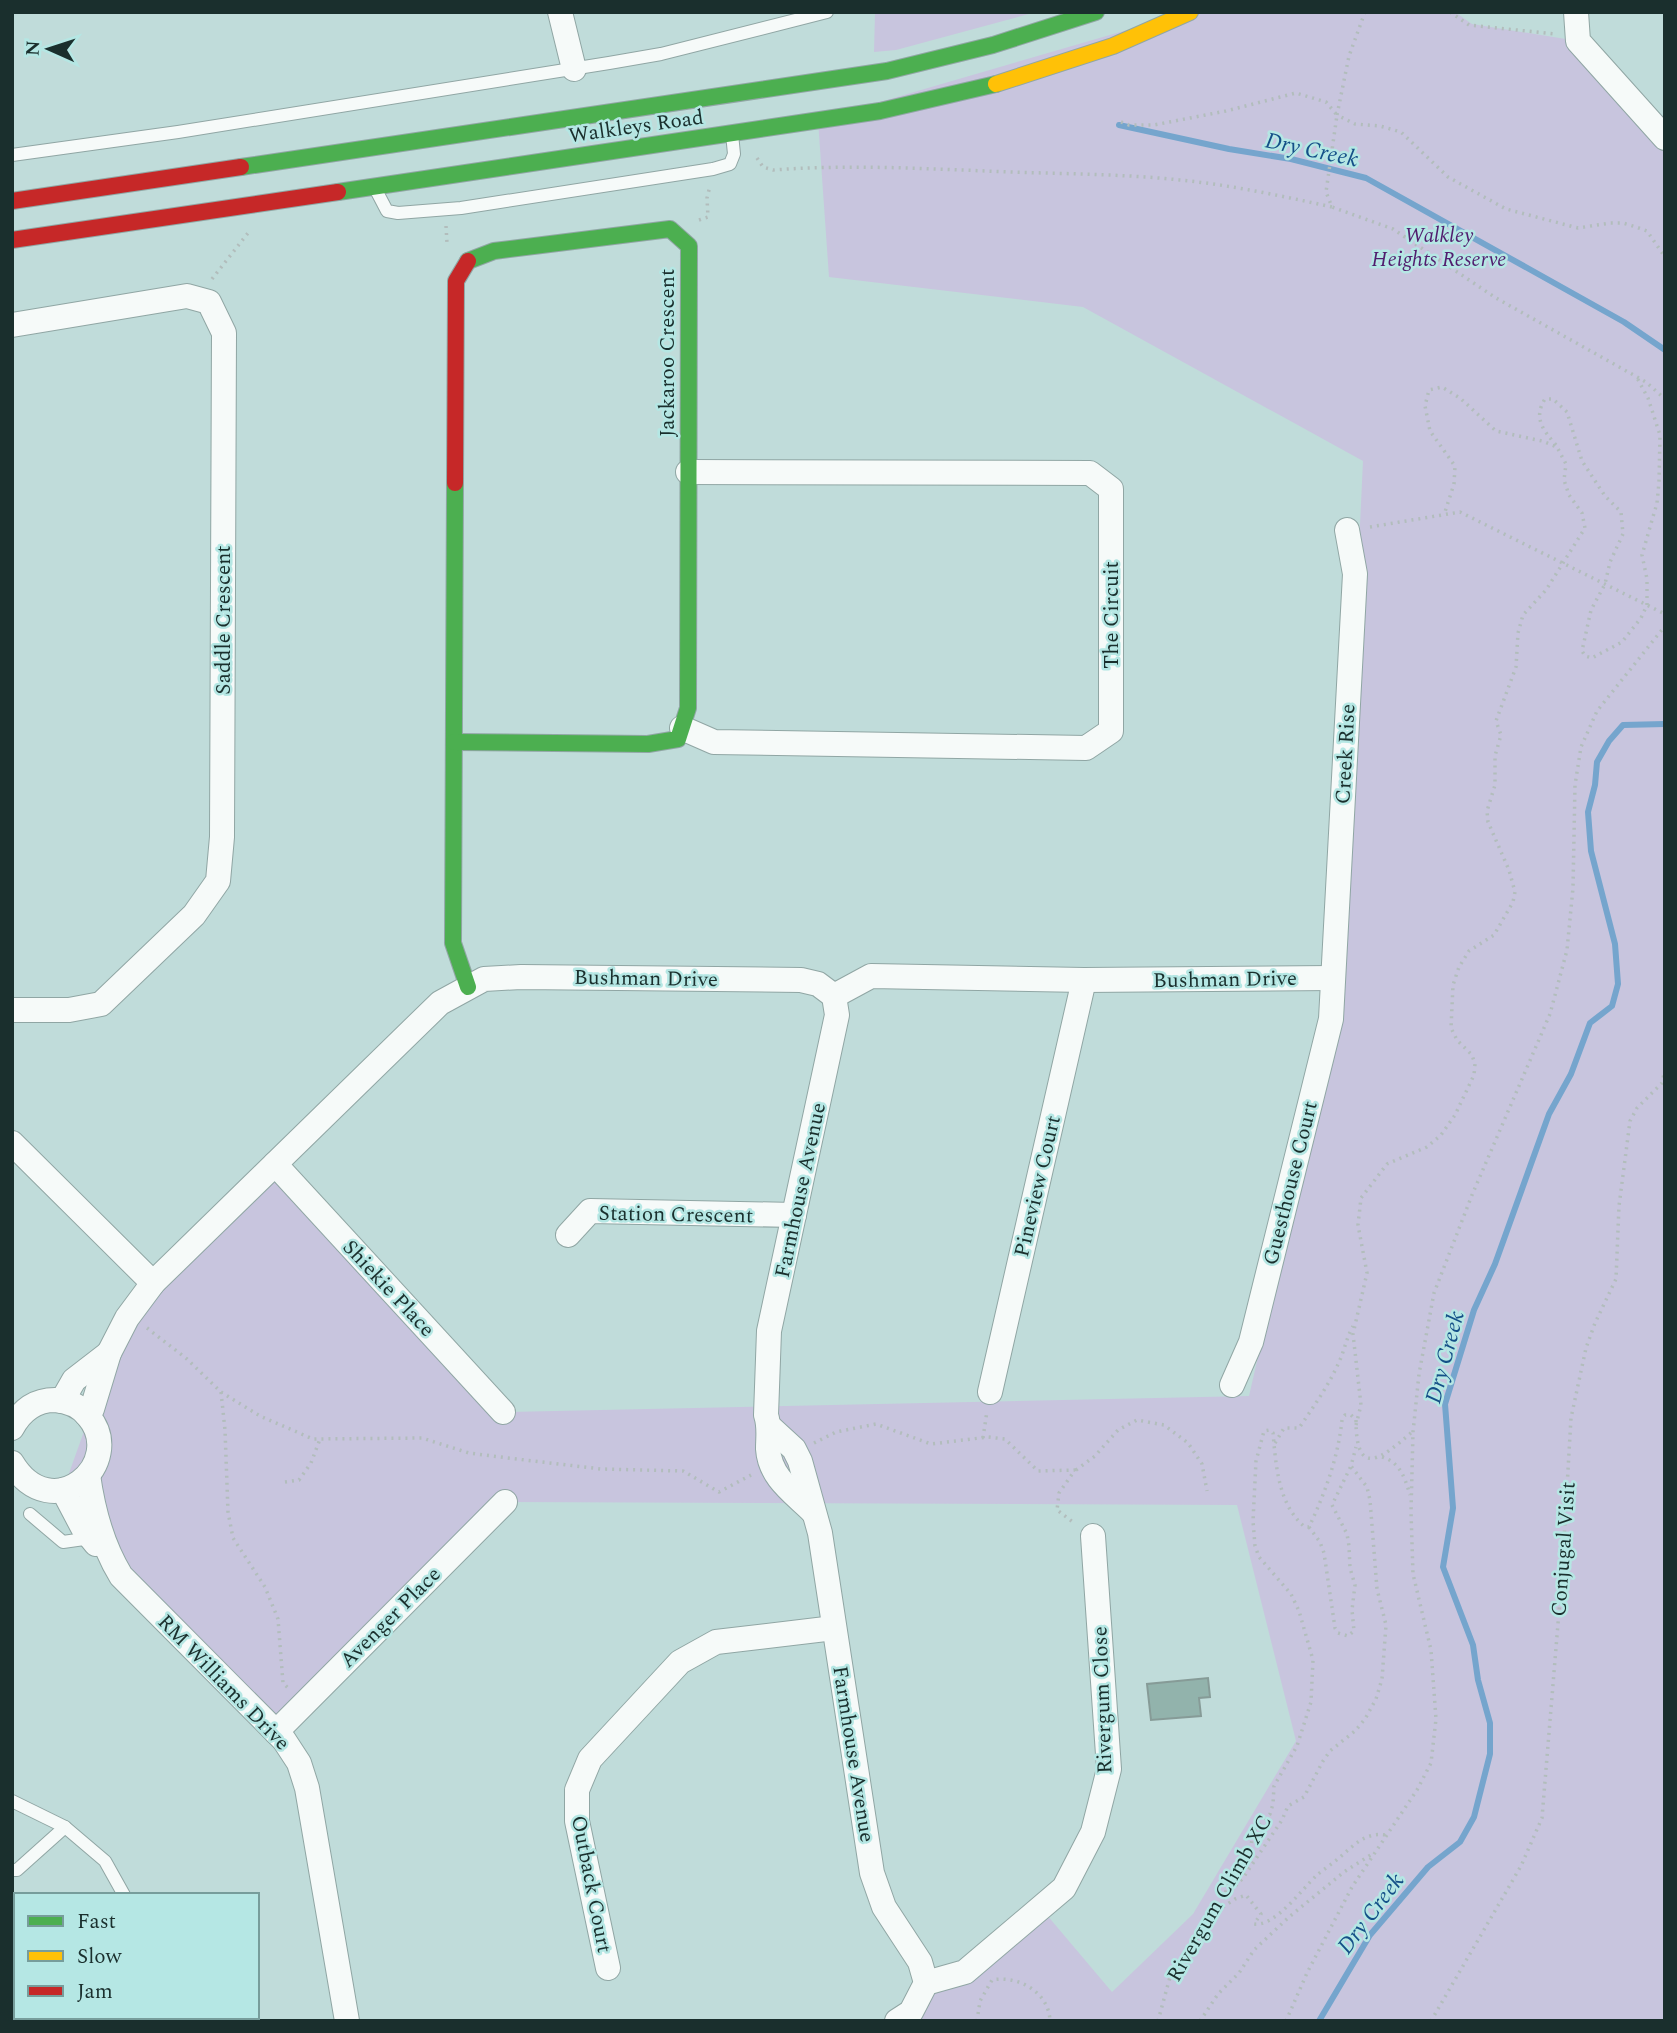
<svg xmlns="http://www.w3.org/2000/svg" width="1677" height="2033" font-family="Spectral,serif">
	<rect width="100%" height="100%" fill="#c0dcda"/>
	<g fill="#c8c5de">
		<path d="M875,12H1036L896,50L874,52Z"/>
		<path d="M1189,12H1455L1472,24L1578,41L1665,138V2021H897L918,1999L1041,1908L1112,1992L1193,1914L1296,1741L1237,1505L505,1502L284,1740L113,1562L63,1490L92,1409L153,1283L275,1164L503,1412L1249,1396L1337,1015L1363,461L1083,307L829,277L818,120Z"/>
	</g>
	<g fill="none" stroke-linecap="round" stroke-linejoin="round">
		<g stroke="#75a5cd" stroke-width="6">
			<path d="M1119,125L1229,149L1291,159L1366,178L1624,322L1665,350"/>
			<path d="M1319,2021L1370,1935L1428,1867L1460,1842L1474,1817L1490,1754V1723L1478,1680L1473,1645L1443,1567L1453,1508L1445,1404L1474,1310L1495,1264L1549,1114L1571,1074L1590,1023L1612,1006L1618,984L1615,944L1591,851L1588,812L1595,785L1597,762L1609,741L1623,725L1665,724"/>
		</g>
	</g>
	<path fill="#92b3ac" stroke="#869b97" stroke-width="2" d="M1208,1678L1210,1697L1199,1698L1201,1716L1151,1720L1147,1684Z"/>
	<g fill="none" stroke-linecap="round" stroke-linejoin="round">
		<defs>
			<g id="lane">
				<path d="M12,155L178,132L609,63L661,54L827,12"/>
				<path d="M376,190L387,211L398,213L461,208L713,169L730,164L734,154L732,134"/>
				<path d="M30,1514L63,1542L91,1538"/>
				<path d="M12,1801L65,1827L105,1861L124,1895"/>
				<path d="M12,1870H17L65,1827"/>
				<path d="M153,2017V2021"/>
			</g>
			<g id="street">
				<path d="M560,12L574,69"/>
				<path d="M1576,12L1578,41L1665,138"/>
				<path d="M12,325L187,296L209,302L224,333L222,837L218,881L194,915L101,1004L69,1010H12"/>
				<path d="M682,728L714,742L1086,748L1111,731V489L1090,473L688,472"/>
				<path d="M12,1143L153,1283"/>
				<path d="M275,1164L503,1412"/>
				<path d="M568,1235L590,1211L794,1215"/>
				<path d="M1232,1385L1251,1342L1331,1019L1355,574L1347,530"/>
				<path d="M990,1392L1084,980"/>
				<path d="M62,1401L74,1380L109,1353"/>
				<path d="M87,1415L92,1409L109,1353L127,1318L153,1283L440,1003L484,979L521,977L801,980L818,984L834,996L871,976L1084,980L1333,978"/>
				<path d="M770,1427L794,1449L800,1461L820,1533L872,1873L884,1907L920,1962L926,1983"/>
				<path d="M12,1428C21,1411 35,1400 55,1400C68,1401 80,1406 88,1416C128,1463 52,1529 12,1463"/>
				<path d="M88,1475C93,1511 102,1545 121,1576L284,1740L299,1763L307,1788L347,2021"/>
				<path d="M63,1490L83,1528L96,1544"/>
				<path d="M813,1512C794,1493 770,1478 768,1449C768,1436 770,1427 766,1415L769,1331L837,1015L834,996"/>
				<path d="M276,1732L505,1502"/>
				<path d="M608,1968L577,1821V1790L590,1759L680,1662L716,1642L834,1628"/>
				<path d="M897,2021L911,2012L926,1983L965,1972L1064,1888L1093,1832L1109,1769L1093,1536"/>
			</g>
			<g id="fast">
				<path d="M241,167L887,71L993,45L1096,12"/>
				<path d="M338,192L880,111L996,84"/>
				<path d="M455,483L453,943L468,987"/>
				<path d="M454,742L648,744L678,739L688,708L689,246L670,229L494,251L468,261"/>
			</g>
			<path id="slow" d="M996,84L1113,46L1190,12"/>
			<g id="jam">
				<path d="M12,201L241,167"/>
				<path d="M12,240L338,192"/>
				<path d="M455,483L456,281L468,261"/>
			</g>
		</defs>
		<use href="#lane" stroke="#90a6a4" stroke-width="14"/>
		<use href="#street" stroke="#90a6a4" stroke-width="26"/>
		<use href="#fast" stroke="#90a6a4" stroke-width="18"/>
		<use href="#slow" stroke="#90a6a4" stroke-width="18"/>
		<use href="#jam" stroke="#90a6a4" stroke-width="18"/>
		<g stroke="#b2bdbc" stroke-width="3.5" stroke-dasharray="2 5" stroke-linecap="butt">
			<path d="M1365,12L1349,56L1337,115L1355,124L1380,126L1401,132L1448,177L1506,209L1578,228L1610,223H1623L1636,227L1647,231L1665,257"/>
			<path d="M1450,12L1469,25L1555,34"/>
			<path d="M1121,122L1129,125H1154L1226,111L1296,93L1326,102L1337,115L1326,192L1332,207L1393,229L1496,298L1646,382L1665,399"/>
			<path d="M757,158L763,167L773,170C853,164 931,169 1011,172C1068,174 1124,174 1180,180C1231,185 1282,196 1332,207"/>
			<path d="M699,220L708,217L707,198L710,186"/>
			<path d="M446,226L447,243"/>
			<path d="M212,279L248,233"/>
			<path d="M1556,445C1543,430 1533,418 1545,399H1553L1567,412L1582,461L1605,496L1621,512L1623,534L1610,562L1605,584L1591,610L1582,651L1585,656L1592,658L1622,642L1641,618L1647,605V579L1642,555L1657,503L1659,482L1660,435L1648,398L1636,376"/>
			<path d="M1370,527L1460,512L1665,614"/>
			<path d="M1665,927V977"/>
			<path d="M147,1328L187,1359L221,1392L225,1430L228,1512L233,1538L265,1587L278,1619L283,1683L288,1688"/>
			<path d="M221,1392L260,1416L313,1439L422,1438L469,1453L508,1458L601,1469L683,1471L719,1492L751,1475"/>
			<path d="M1356,1425L1361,1405L1353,1334L1367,1273L1358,1225L1361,1198L1387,1164L1427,1147L1441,1135L1455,1115L1474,1075L1475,1064L1472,1055L1457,1040L1451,1028L1453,985L1459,967L1469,951L1494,935L1513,902L1515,892L1509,870L1488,822L1487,811L1495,785V756L1501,735L1496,721L1516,667L1518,633L1523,615L1546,590L1585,528L1582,513L1569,495L1564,480L1566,464L1557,447L1542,441L1496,431L1460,398L1442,387L1429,390L1425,406L1430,431L1455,466L1454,484L1444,515"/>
			<path d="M983,1438L987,1411"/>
			<path d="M814,1443L836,1432L876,1424L931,1444L988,1437L1005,1439L1038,1471L1075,1470L1059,1493L1057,1510L1074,1523"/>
			<path d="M1275,1443L1284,1428H1299C1314,1406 1329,1385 1339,1362C1345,1349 1346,1339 1353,1326"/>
			<path d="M1382,1457C1400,1462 1405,1478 1410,1495"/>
			<path d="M1076,1470L1095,1456L1118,1430L1137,1420L1164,1425L1188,1443L1202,1464L1207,1491"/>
			<path d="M285,1482L299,1480L311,1463L320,1439"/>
			<path d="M1309,1527L1320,1542L1324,1553L1335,1628L1338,1633L1348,1636L1354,1631L1352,1610L1355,1585L1350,1568L1349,1546L1347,1534L1332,1505L1351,1466"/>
			<path d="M1226,1896L1243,1878L1282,1820L1288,1806L1304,1797L1323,1761L1330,1751L1355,1731L1365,1719L1376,1699L1382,1679L1386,1625L1377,1589L1370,1500L1367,1487L1351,1466L1356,1447"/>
			<path d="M1217,1911L1235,1899L1246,1895L1261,1914L1254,1924C1275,1927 1302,1889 1317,1875C1324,1869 1332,1864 1339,1858C1354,1845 1365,1832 1386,1835"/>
			<path d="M977,2021L980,2001L992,1980C1018,1975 1049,1992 1050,2021"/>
			<path d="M1158,2021L1170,1977L1215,1912L1224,1897L1228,1885L1251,1846L1253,1832L1270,1814L1273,1804L1274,1786L1297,1746L1311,1702L1313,1660L1299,1611L1291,1594L1259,1557L1255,1546L1253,1521L1256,1461L1264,1431L1269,1430L1273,1433C1276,1465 1278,1505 1305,1527H1309C1325,1493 1338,1458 1342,1420L1345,1415H1351L1356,1420C1356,1480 1382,1458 1412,1432"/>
			<path d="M1200,2021L1218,1994L1239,1973L1254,1950L1289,1917L1344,1872L1372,1854"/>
			<path d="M1286,2021L1307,1973L1352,1887L1417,1790L1431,1763L1436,1719L1431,1650L1413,1574L1411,1512L1413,1432L1419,1374L1434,1293L1472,1195L1550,1014L1567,950L1573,888L1575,785L1581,747L1597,711L1665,626"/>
			<path d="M1431,2021L1521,1866L1542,1818L1562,1575L1571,1418L1586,1348L1595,1323L1616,1279L1619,1206L1630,1121L1637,1108L1662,1083L1665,1069"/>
		</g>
		<use href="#lane" stroke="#f6faf9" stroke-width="12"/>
		<use href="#street" stroke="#f6faf9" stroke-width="24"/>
		<use href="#fast" stroke="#4caf50" stroke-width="16"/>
		<use href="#slow" stroke="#ffc107" stroke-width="16"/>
		<use href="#jam" stroke="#c62828" stroke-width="16"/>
	</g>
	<g text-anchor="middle" stroke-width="5" stroke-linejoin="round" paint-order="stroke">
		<g font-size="21" fill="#1a2f2d" stroke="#b5e7e4">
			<text transform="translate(636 126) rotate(-8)" y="7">Walkleys Road</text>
			<text transform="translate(667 353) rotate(-90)" y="7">Jackaroo Crescent</text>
			<text transform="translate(1111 615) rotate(-90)" y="7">The Circuit</text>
			<text transform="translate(223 620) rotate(-90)" y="7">Saddle Crescent</text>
			<text transform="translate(1345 754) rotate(-87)" y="7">Creek Rise</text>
			<text transform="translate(646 978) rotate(1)" y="7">Bushman Drive</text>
			<text transform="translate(1225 979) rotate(-1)" y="7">Bushman Drive</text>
			<text transform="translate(1290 1183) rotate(-76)" y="7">Guesthouse Court</text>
			<text transform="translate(1037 1186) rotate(-77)" y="7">Pineview Court</text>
			<text transform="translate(800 1190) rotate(-78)" y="7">Farmhouse Avenue</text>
			<text transform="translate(676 1214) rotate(1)" y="7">Station Crescent</text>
			<text transform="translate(389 1288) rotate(47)" y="7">Shiekie Place</text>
			<text transform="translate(1563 1549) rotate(-86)" y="7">Conjugal Visit</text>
			<text transform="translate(390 1617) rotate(-45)" y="7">Avenger Place</text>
			<text transform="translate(224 1682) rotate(46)" y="7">RM Williams Drive</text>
			<text transform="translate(1102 1700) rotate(-92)" y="7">Rivergum Close</text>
			<text transform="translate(854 1754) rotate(81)" y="7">Farmhouse Avenue</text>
			<text transform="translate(592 1884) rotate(79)" y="7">Outback Court</text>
			<text transform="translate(1219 1898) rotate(-60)" y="7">Rivergum Climb XC</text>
		</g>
		<g font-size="21" font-style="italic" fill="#511d6e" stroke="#b5e7e4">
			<text x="1439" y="242">Walkley<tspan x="1439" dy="24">Heights Reserve</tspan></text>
		</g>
		<g font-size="23" font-style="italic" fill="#155088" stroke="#b5e7e4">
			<text transform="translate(1312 149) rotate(12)" y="8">Dry Creek</text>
			<text transform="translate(1444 1357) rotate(-75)" y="8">Dry Creek</text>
			<text transform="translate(1370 1913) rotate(-53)" y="8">Dry Creek</text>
		</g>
	</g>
	<rect width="1677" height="2033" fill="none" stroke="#1a2f2d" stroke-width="28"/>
	<rect x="14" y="1893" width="245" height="126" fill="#b5e7e4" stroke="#779d9b" stroke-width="2"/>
	<rect x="28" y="1916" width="35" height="10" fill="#4caf50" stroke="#779d9b" stroke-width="2"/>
	<text x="77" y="1928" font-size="21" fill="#1a2f2d">Fast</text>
	<rect x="28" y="1951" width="35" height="10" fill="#ffc107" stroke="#779d9b" stroke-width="2"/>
	<text x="77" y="1963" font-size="21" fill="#1a2f2d">Slow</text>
	<rect x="28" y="1986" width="35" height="10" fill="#c62828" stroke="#779d9b" stroke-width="2"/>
	<text x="77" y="1998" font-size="21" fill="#1a2f2d">Jam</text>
	<g transform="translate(49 49) rotate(273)" stroke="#b5e7e4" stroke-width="5" paint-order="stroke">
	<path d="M0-5L12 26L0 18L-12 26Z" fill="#1a2f2d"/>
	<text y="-10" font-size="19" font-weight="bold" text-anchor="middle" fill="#1a2f2d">N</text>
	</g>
</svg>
